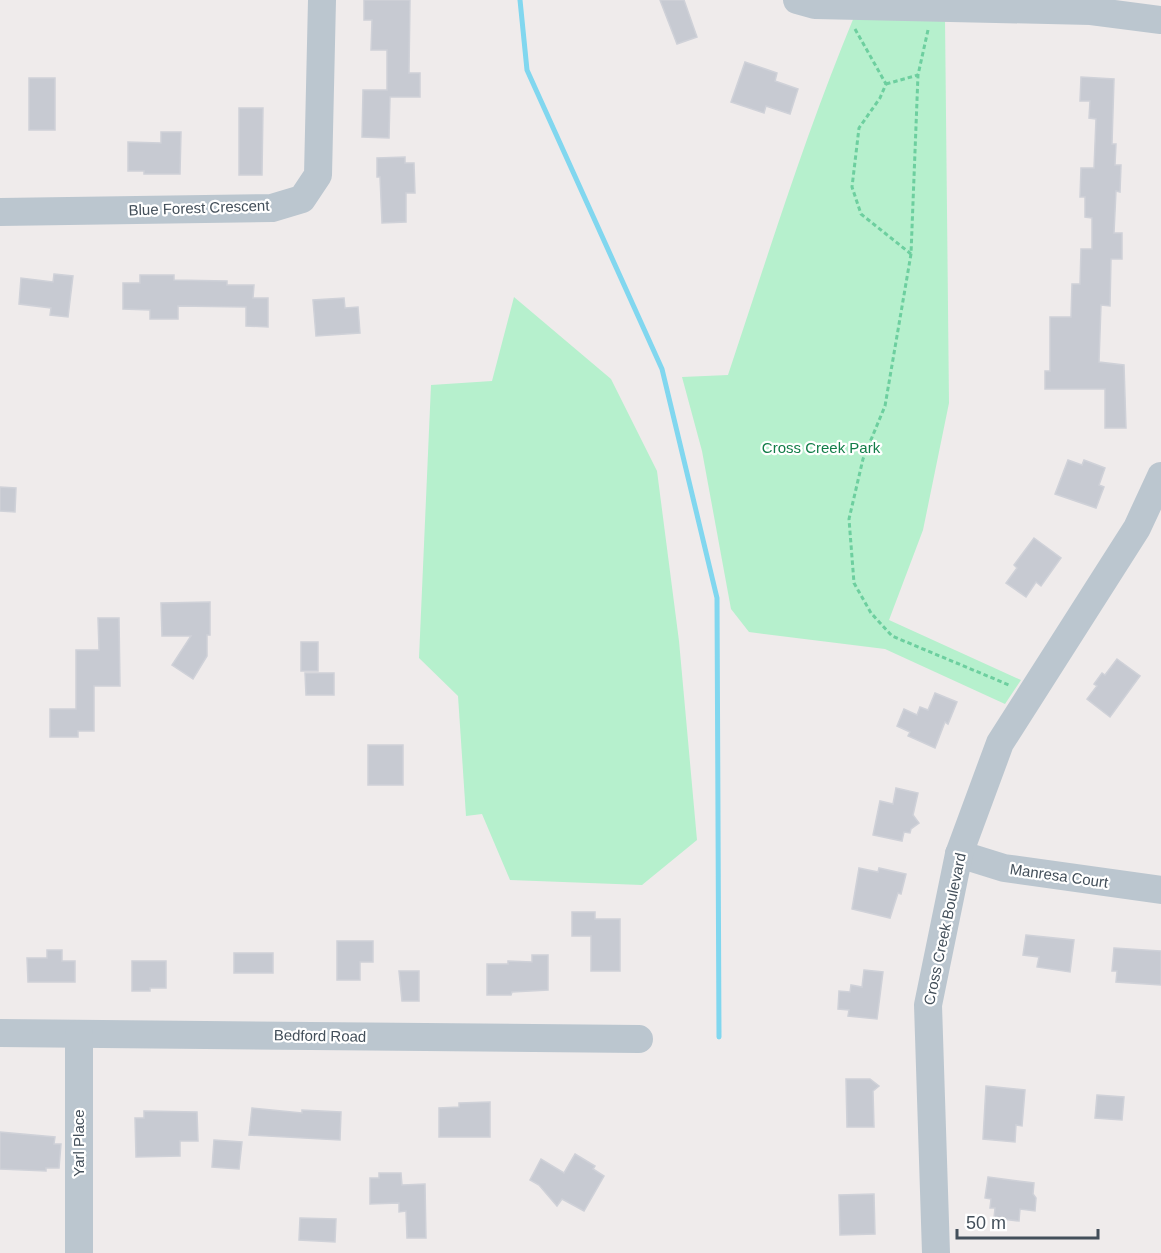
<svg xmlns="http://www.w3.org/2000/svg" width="1161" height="1253" font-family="Helvetica,sans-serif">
	<rect width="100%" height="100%" fill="#efebeb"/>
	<g fill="#b6f0cd">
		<path d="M854,17L945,19L949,403L923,530L889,620L1021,680L1005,704L885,649L749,632L731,609L702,451L682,377L728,375C768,255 805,135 854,17Z"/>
		<path d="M514,297L611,379L657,471L679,641L697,840L642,885L510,880L482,814L466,816L458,696L419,658L431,385L492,381Z"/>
	</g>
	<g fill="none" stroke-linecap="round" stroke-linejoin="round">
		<path stroke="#81d7ef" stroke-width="5" d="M520,0L527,70L662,369L717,598L719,1037"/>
	</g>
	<g fill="#c7cad2" stroke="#cfd1d8" stroke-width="1.5">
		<path d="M364,0H410L409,73H420V97H390L389,138L362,137L363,90H387V50H371L372,20H364Z"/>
		<path d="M660,0H684L697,37L677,44Z"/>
		<path d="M745,62L777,73L775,81L798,89L790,114L766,106L764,113L731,102Z"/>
		<path d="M1081,77L1114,79L1112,144H1116L1115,165H1121L1120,192L1116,191L1114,233H1122V259H1111L1110,306L1101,305L1099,362L1124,365L1126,428H1105V389H1045V371H1050V317H1071L1072,284H1080L1081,249H1092V218L1085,217V197H1080L1081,168H1094L1096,119L1089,118L1090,101H1080Z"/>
		<rect x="29" y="78" width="26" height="52"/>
		<path d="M239,108H263L262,175H239Z"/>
		<path d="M161,132H181L180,174H144V171H128V142L161,143Z"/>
		<path d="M405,157V163H414L415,193H406V222L382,223L380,177H377V158Z"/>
		<path d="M54,274L73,276L68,317L50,315L51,308L19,304L21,278L53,282Z"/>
		<path d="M140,275H174V280L227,281V285H254L253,298H268V327L246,326V307L178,306V319H150V310L123,309V283H140Z"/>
		<path d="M344,298L345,308L358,307L360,333L316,336L313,300Z"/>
		<path d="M1068,460L1082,465L1084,460L1105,468L1099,485L1104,487L1096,508L1055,494Z"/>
		<path d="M0,487L16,488L15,512L0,511Z"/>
		<path d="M1034,538L1061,558L1041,586L1036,582L1026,597L1006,583L1017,568L1014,565Z"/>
		<path d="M210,602V635H207V656L193,679L172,665L191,636H162L161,603Z"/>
		<path d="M98,618H119L120,686H94V731H78V737H50V709H76V650H99Z"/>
		<rect x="301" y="642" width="17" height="29"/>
		<path d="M1117,659L1140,676L1110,717L1087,699L1097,686L1094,684L1102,673L1105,675Z"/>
		<path d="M305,673H334V695H306Z"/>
		<path d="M935,693L957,702L948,724L945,722L935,748L908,736L910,732L897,726L904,709L917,715L920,707L928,710Z"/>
		<rect x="368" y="745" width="35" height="40"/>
		<path d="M896,788L918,793L913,815L919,823L911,829L910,833L904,832L902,841L873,835L880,801L893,804Z"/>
		<path d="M859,868L878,872L879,868L906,874L901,894L898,893L890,918L852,909Z"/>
		<path d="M572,912H595V919H620V971H591V936H572Z"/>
		<path d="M1026,935L1074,940L1070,972L1037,967L1039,957L1023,955Z"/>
		<path d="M337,941H373V962H360V980H337Z"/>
		<path d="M1114,948L1161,951V985L1116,982L1117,971H1112Z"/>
		<path d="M47,950H62V961H75V982H28L27,958H47Z"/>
		<rect x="234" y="953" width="39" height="20"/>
		<path d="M532,955H548V990L512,992L511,995H487V964H508V961L532,962Z"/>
		<path d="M132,961H166V988H150V991H132Z"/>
		<path d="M864,970L883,972L877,1019L848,1016L849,1010L838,1009L839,991L850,992L851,985L862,987Z"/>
		<path d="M399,971H419V1001H402Z"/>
		<path d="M846,1079H870L879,1086L873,1091L874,1127H847Z"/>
		<path d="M986,1086L1025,1090L1022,1126L1016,1125L1015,1142L983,1139Z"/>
		<path d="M1097,1095L1124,1097L1122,1120L1095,1118Z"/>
		<path d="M490,1102V1137H439V1108L459,1107V1103Z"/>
		<path d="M252,1108L302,1113V1110L341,1112L340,1140L249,1135Z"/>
		<path d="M144,1111L197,1112L198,1141H180V1156L136,1157L135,1118H144Z"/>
		<path d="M0,1132L55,1137L54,1144H61L59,1168H46V1171L0,1169Z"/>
		<path d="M214,1140L242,1142L239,1169L212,1167Z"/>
		<path d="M575,1154L595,1166L593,1169L604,1176L584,1211L562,1199L557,1206L539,1185L530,1180L541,1159L564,1173Z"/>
		<path d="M379,1173H401L402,1185L425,1184L426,1238H407L406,1211L399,1212V1203L370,1204V1178H379Z"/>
		<path d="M988,1177L1034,1183L1033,1194L1036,1198L1035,1211L1020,1209L1019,1221L994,1218L995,1208H990L991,1199L985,1198Z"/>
		<path d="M874,1194L875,1234L840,1235L839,1195Z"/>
		<path d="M300,1218L336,1219L335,1242L299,1240Z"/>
	</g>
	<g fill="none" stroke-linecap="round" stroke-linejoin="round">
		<g stroke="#6dcf9f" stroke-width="3" stroke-dasharray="4.5 3" stroke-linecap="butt">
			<path d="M855,29L886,84L880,98L859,128L852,187L861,214L911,254"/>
			<path d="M928,30L918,75L911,254L885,406L863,459L849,519L854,583L871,613L892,636L1009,685"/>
			<path d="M886,84L918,75"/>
		</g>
		<g stroke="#bbc6cf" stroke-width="28">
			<path d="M797,0L815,5L1091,11L1161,20"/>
			<path d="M0,212L272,208L302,199L318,175L322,0"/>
			<path d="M959,854L1004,868L1161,890"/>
			<path d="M0,1033L639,1039"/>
			<path d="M79,1034V1253"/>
			<path d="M936,1253L928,1005L959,854L1000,743L1137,528L1161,476"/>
		</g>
	</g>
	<g text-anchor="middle" stroke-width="4.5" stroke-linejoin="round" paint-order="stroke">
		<g font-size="15" fill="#434f5a" stroke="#fff">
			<text transform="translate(199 208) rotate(-2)" y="5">Blue Forest Crescent</text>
			<text transform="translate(1059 876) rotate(8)" y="5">Manresa Court</text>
			<text transform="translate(945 929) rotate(-78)" y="5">Cross Creek Boulevard</text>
			<text transform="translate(320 1036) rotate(1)" y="5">Bedford Road</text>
			<text transform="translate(79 1143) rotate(-90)" y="5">Yarl Place</text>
		</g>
		<g font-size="15" fill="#127d48" stroke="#fff">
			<text x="821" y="453">Cross Creek Park</text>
		</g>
	</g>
	<path d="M957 1229v9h141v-9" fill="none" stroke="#434f5a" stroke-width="3"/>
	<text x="966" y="1229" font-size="18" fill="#434f5a" stroke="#ffffff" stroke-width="4.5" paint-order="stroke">50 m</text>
</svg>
